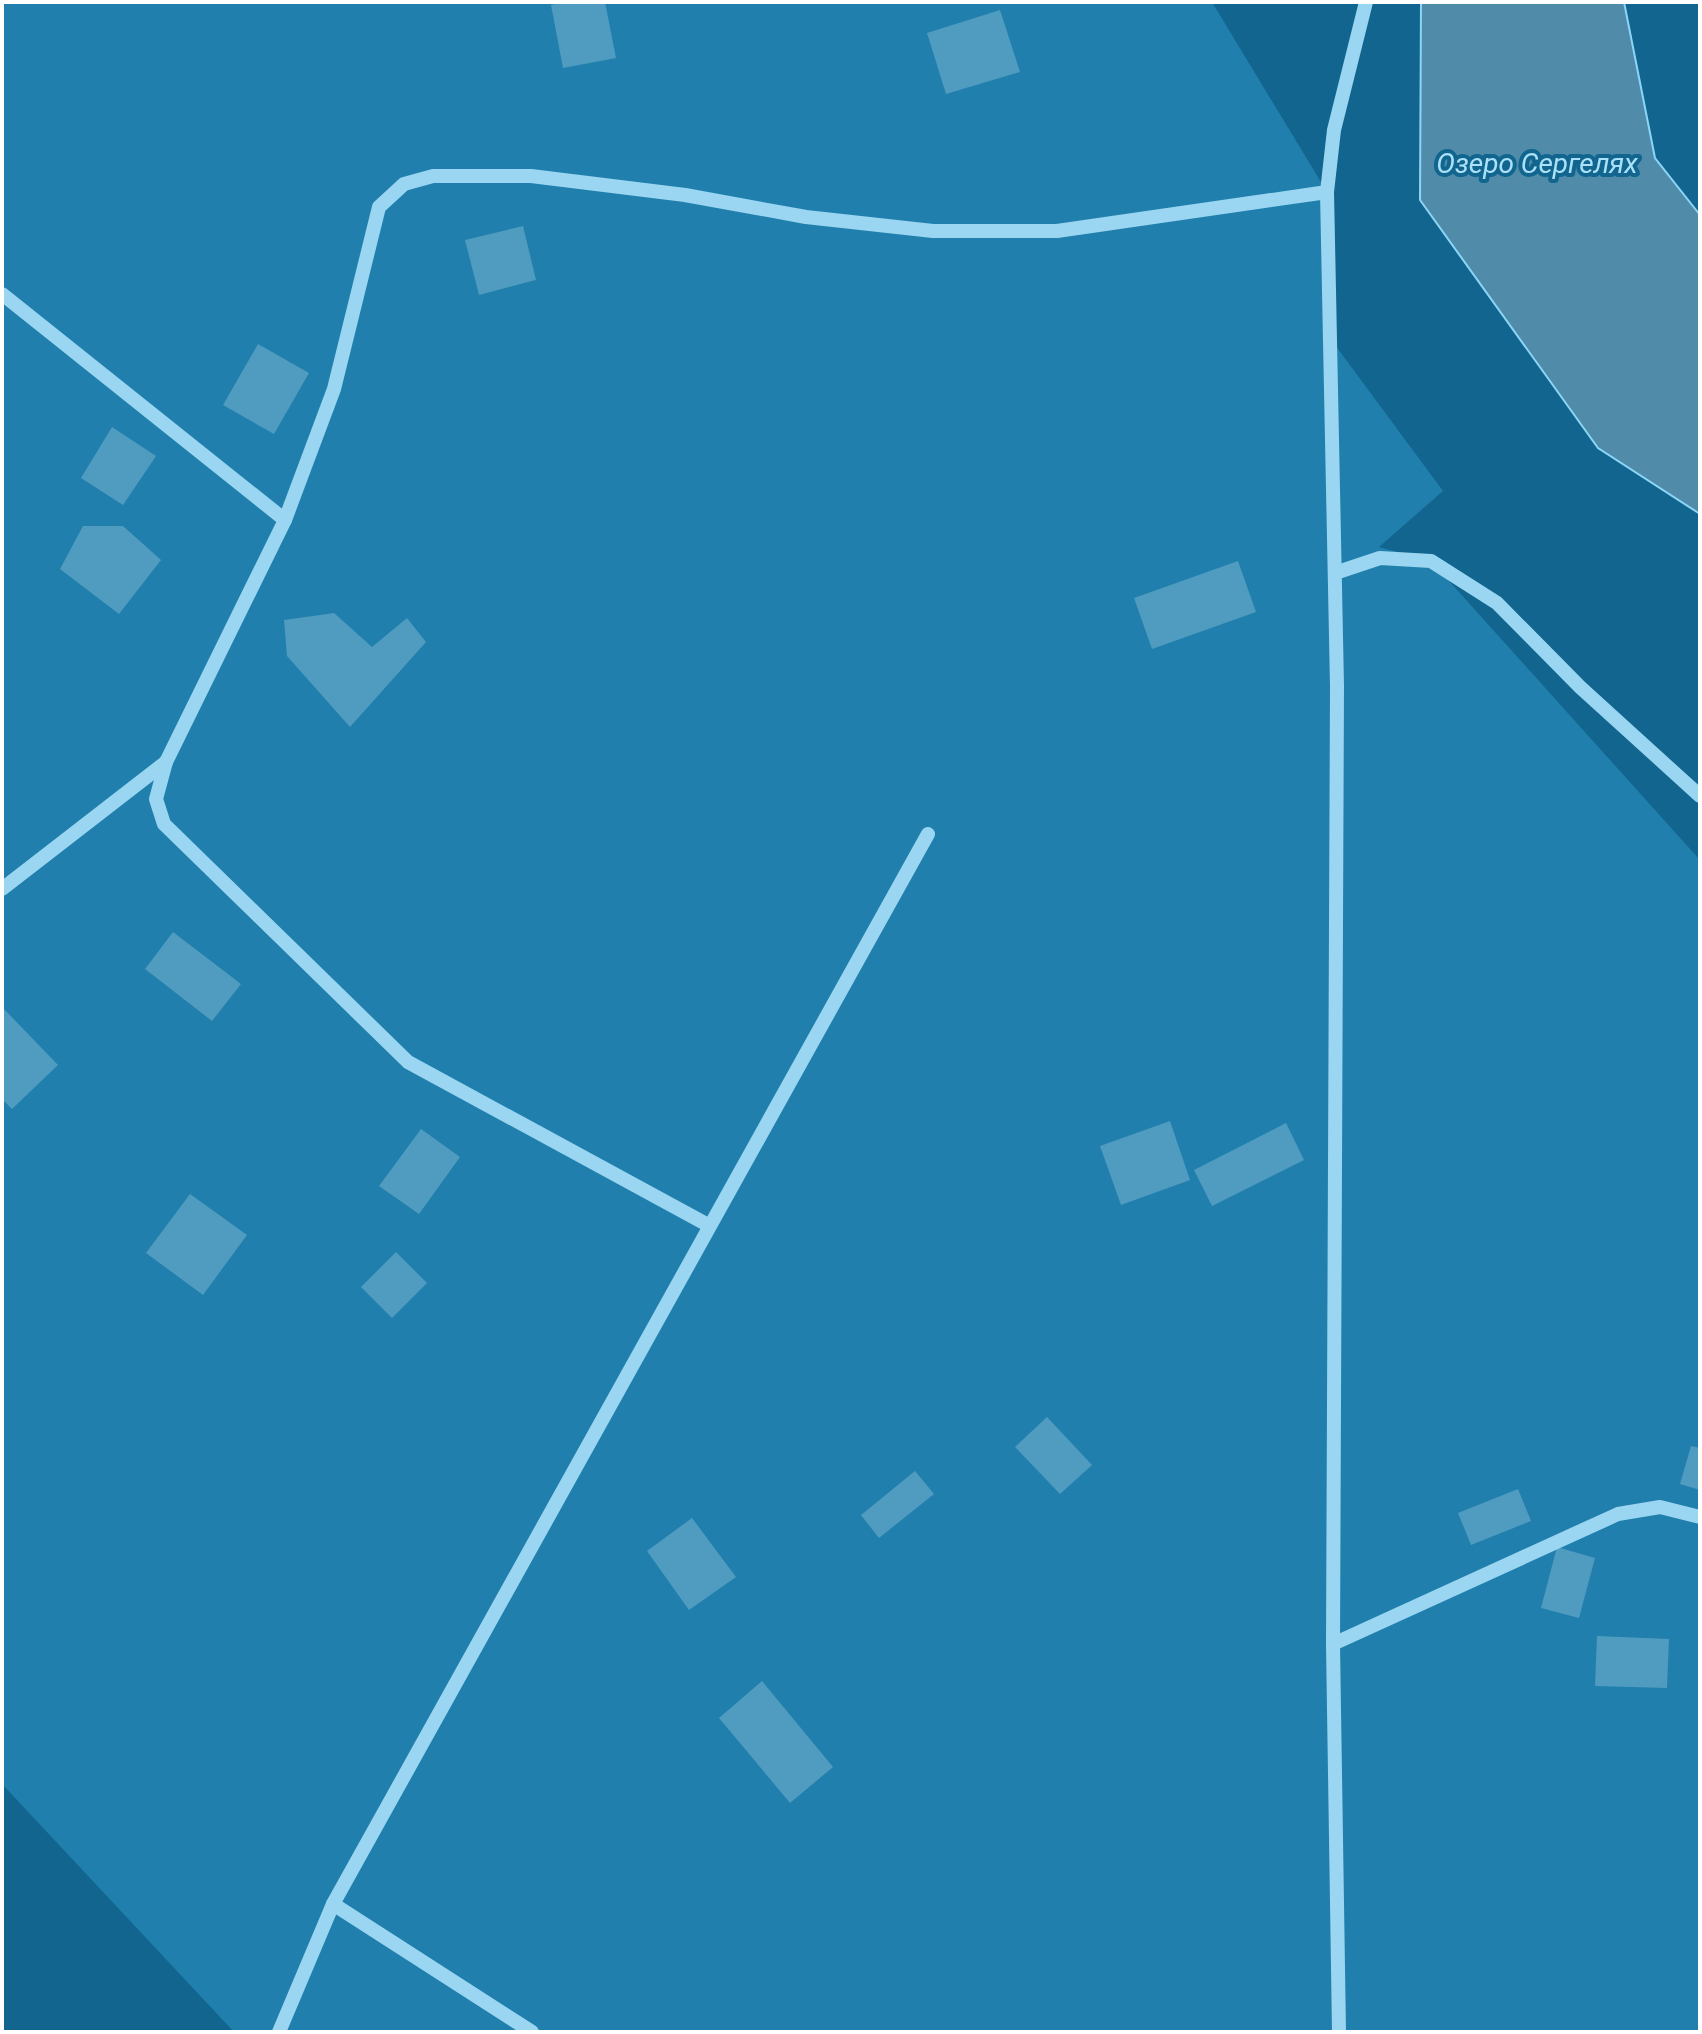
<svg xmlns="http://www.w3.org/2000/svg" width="1702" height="2034" font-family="Roboto,sans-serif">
	<rect width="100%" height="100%" fill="#11658e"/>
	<path fill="#207fac" d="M2,2H1212L1327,192L1324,330L1443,491L1379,547L1431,561L1700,860V2032H234L2,1784Z"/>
	<path fill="#508caa" stroke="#8cd5f6" stroke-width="2" d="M1421,2H1624L1655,158L1700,215V514L1598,448L1420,200Z"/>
	<g fill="#509cc0">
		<path d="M564,2H605L616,58L563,68L551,5Z"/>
		<path d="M1000,10L1020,72L946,94L927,33Z"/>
		<path d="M523,226L536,280L479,295L465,240Z"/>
		<path d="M258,344L309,373L274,434L223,405Z"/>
		<path d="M112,427L156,456L123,505L81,478Z"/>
		<path d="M83,526H123L161,560L119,614L60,569Z"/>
		<path d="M1238,561L1256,612L1152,649L1134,598Z"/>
		<path d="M334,613L372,647L407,618L426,642L350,727L287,656L284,620Z"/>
		<path d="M173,932L241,984L212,1021L145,969Z"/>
		<path d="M2,1007L58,1065L12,1109L2,1099Z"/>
		<path d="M1170,1121L1190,1180L1121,1205L1100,1146Z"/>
		<path d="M1286,1123L1304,1160L1212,1206L1194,1170Z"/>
		<path d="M421,1129L460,1157L419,1214L379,1186Z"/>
		<path d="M190,1194L247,1235L203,1295L146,1253Z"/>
		<path d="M396,1252L427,1283L392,1318L361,1287Z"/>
		<path d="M1047,1417L1092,1465L1060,1494L1015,1447Z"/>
		<path d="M1691,1446L1700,1448V1490L1680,1484Z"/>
		<path d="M915,1471L934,1494L879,1538L861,1515Z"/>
		<path d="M1518,1489L1531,1521L1471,1545L1458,1513Z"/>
		<path d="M692,1518L736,1577L689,1610L647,1551Z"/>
		<path d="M1557,1547L1595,1558L1579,1618L1541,1608Z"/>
		<path d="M1597,1636L1669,1639L1667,1688L1595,1686Z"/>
		<path d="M762,1681L833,1767L790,1803L719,1718Z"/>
	</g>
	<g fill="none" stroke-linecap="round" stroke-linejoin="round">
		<g stroke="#9ad6f2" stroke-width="14">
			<path d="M1327,192L1334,130L1366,2"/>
			<path d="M2,294L285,520"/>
			<path d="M1335,573L1380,558L1431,561L1497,603L1580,687L1700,796"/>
			<path d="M2,889L166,762"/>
			<path d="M708,1225L408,1062L164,824L156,799L166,762L285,520L334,389L379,207L404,184L433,176H531L685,195L806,217L933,231H1057L1327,192L1337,686L1333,1644L1618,1514L1660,1507L1700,1517"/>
			<path d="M1333,1644L1339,2032"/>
			<path d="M333,1904L532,2032"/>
			<path d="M279,2032L333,1904L928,834"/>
		</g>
	</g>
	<g text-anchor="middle" stroke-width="8" stroke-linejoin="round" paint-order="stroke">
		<g font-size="28" font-style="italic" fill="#aae1f9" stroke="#11658e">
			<text x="1537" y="173">Озеро Сергелях</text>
		</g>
	</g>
	<rect width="1702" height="2034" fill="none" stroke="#ffffff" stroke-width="8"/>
</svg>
